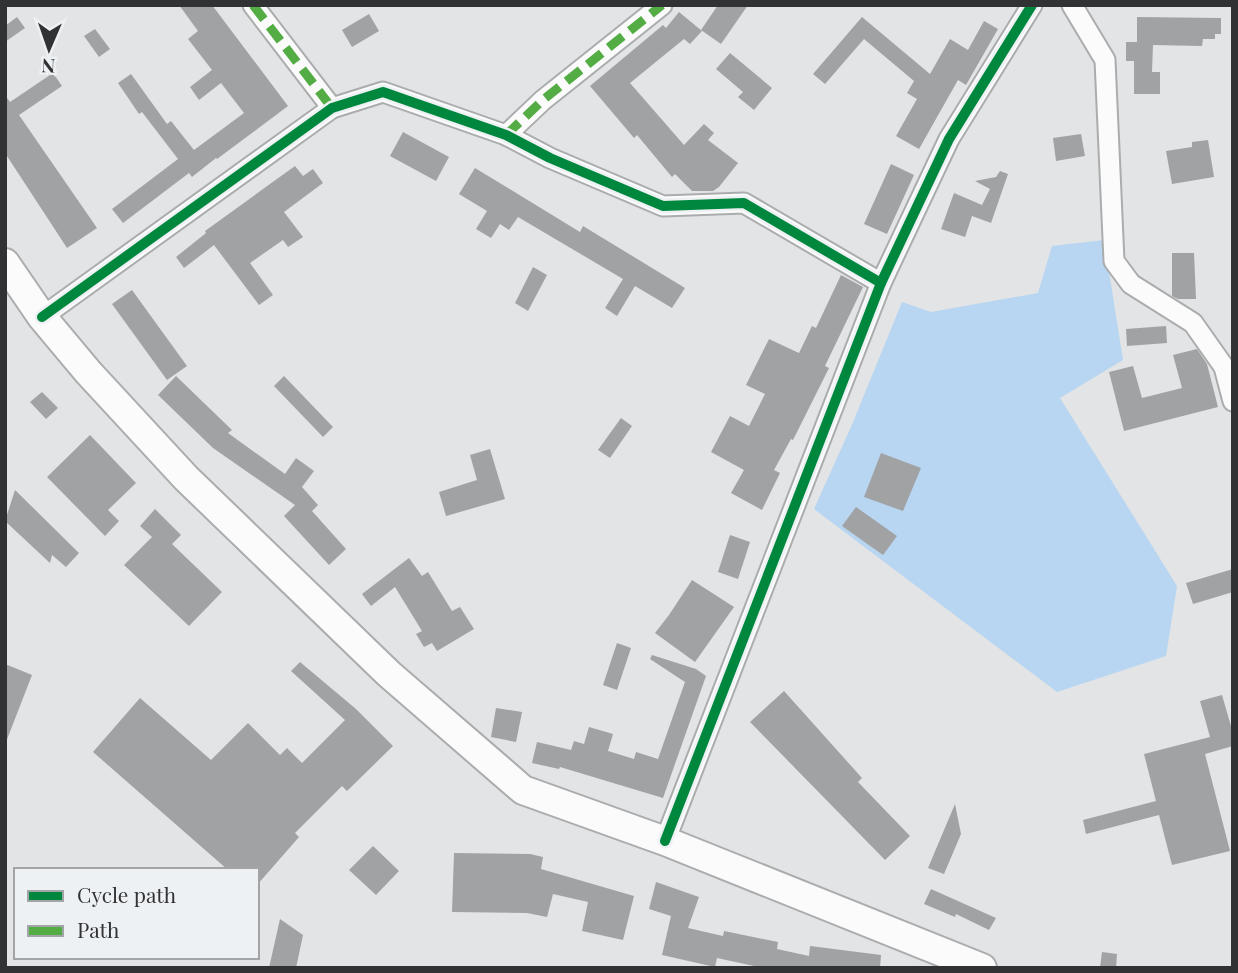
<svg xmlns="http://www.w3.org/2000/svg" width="1238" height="973" font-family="'Playfair Display',serif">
	<rect width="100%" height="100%" fill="#e2e4e6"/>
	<path fill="#b8d5f1" d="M1104,240L1123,360L1060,398L1177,586L1166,656L1057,692L814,509L851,427L902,302L931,312L1038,293L1052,246Z"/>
	<g fill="#a1a2a3">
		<path d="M179,5H212L288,106L217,159L216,158L192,177L189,173L123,223L112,209L178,159L142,112L139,114L118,83L131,74L167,124L171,121L194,150L244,113L221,83L199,100L190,87L212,70L188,39L198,31Z"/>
		<path d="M718,5H748L721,44L701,30Z"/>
		<path d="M679,12L702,31L690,44L684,39L630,83L684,145L704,124L714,133L708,140L738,163L719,187L713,191H692L675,174L672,177L637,135L634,138L590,86L663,25L666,28Z"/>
		<path d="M369,14L379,31L352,47L342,30Z"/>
		<path d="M17,17L25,28L5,42V26Z"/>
		<path d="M862,17L930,74L950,39L968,50L984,21L998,29L966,85L958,80L919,149L896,136L917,99L907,93L914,81L864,39L825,84L813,74Z"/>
		<path d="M1137,17L1221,18V34H1215V39H1203L1202,46L1153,45L1152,72H1160V94H1134V61H1126V42H1137Z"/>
		<path d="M95,29L110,49L99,57L84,36Z"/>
		<path d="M730,53L772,88L754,110L738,97L743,92L716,69Z"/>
		<path d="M53,73L62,86L19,115L97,228L67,248L5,153V95L10,102Z"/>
		<path d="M403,132L449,157L436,181L390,156Z"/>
		<path d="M1081,134L1085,156L1056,161L1053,138Z"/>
		<path d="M1208,140L1214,177L1172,184L1166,151L1192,147V142Z"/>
		<path d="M891,164L914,175L887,234L864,224Z"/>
		<path d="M295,166L303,176L313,169L323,183L284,212L303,237L288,247L283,240L250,263L273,295L259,305L214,245L184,268L176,257L206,233L205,231Z"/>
		<path d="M475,168L580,232L583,226L685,288L672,308L635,286L617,316L605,308L623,279L518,217L509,230L500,224L491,238L476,229L487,211L459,194Z"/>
		<path d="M1000,171L1008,174L991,223L972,216L965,237L941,229L954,193L982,205L990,189L975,181L996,177Z"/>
		<path d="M1172,253H1194L1196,299H1178L1172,296Z"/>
		<path d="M533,267L547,275L528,311L515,303Z"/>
		<path d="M841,275L863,287L825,366L829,368L793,440L791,439L774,470L780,473L762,510L731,493L744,470L711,452L730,416L749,426L765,394L746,385L769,339L799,353L812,326L816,328Z"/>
		<path d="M132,290L187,366L167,380L112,304Z"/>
		<path d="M1166,326L1167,343L1127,346L1126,329Z"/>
		<path d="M1197,349L1207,364L1218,407L1124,431L1109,372L1133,366L1142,398L1182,388L1173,355Z"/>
		<path d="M176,376L232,430L228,433L285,474L296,458L314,471L302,487L318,505L312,511L346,549L329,565L284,516L295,505L213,448L158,395Z"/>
		<path d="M284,376L333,427L323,437L274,386Z"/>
		<path d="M42,392L58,408L46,419L30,402Z"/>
		<path d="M621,418L632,426L610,458L598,450Z"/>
		<path d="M90,435L136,483L108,510L119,521L105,536L47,477Z"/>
		<path d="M490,449L505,499L446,516L439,492L477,480L470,455Z"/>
		<path d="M881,453L921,468L903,511L864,497Z"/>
		<path d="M15,490L79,553L66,567L52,555L50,563L5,521Z"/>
		<path d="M856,507L897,536L883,555L842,526Z"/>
		<path d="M155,509L181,535L172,544L222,592L189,626L124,565L152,537L140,526Z"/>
		<path d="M730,535L750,542L738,579L718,572Z"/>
		<path d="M409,558L422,576L428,572L452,611L460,607L474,629L437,651L432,643L424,647L416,634L422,631L395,587L371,606L362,594Z"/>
		<path d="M1233,569V592L1193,604L1186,583Z"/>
		<path d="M692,580L734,607L695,662L655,633L669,615Z"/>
		<path d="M617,643L631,648L617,690L603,685Z"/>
		<path d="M652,655L696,669L706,676L663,798L560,767L559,769L532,763L537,742L571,750L574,741L584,744L589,727L613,734L608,751L634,759L636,752L658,759L685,682L650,659Z"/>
		<path d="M300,662L356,709L393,746L347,791L342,786L295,833L299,837L257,885V870H228L93,752L140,698L211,760L248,723L280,755L287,748L302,763L345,720L291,671Z"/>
		<path d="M5,664L32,675L6,742H5Z"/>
		<path d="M784,691L862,778L858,782L910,836L885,860L750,722Z"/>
		<path d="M1222,695L1233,733V746L1205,754L1230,851L1172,865L1159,815L1086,834L1083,820L1156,801L1144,754L1210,737L1200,701Z"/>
		<path d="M496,708L522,712L516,742L491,737Z"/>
		<path d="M955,804L961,834L944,874L928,868Z"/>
		<path d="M373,846L399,871L376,895L349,870Z"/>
		<path d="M454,853L530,854L543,857L541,869L634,896L623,940L582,931L588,902L553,894L547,917L527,913L452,912Z"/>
		<path d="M656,882L699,897L688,928L723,936L724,931L778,942L777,949L809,956L810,946L881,955L880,968H754V966L717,958L715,967L662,955L671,916L649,909Z"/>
		<path d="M931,889L996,918L989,930L956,914L955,917L924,904Z"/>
		<path d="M280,919L303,935L296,968H269Z"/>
		<path d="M1102,952L1117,954L1116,968H1100Z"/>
	</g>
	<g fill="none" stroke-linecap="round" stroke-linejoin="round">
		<defs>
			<g id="street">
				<path d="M253,5L332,108"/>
				<path d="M1072,5L1105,60L1114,261L1131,284L1193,323L1224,367L1233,401"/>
				<path d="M506,135L543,100L662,5"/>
				<path d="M42,317L332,108L383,92L506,135L550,158L663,206L744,203L881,283"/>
				<path d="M665,841L881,283L949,139L1032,5"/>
			</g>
			<path id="secondary" d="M5,263L42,317L88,372L186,478L389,674L523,790L665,841L982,968"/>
		</defs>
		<use href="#street" stroke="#abacad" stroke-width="23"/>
		<use href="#secondary" stroke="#abacad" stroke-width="32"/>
		<use href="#street" stroke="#fbfbfb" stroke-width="19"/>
		<use href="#secondary" stroke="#fbfbfb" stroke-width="28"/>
		<g stroke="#54ac45" stroke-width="9" stroke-dasharray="18 9" stroke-linecap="butt">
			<path d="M253,5L332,108"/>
			<path d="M506,135L543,100L662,5"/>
		</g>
		<defs>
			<g id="cycleway">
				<path d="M42,317L332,108L383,92L506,135L550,158L663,206L744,203L881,283"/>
				<path d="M665,841L881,283L949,139L1032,5"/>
			</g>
		</defs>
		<use href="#cycleway" stroke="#eef1f4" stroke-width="15"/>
		<use href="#cycleway" stroke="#00873e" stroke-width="10"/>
	</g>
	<rect width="1238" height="973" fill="none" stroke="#313233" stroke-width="14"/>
	<rect x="14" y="868" width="245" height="91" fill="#eef1f4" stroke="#a2a5a7" stroke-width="2"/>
	<rect x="28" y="891" width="35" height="10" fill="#00873e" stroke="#a2a5a7" stroke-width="2"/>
	<text x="77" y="903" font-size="21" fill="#313233">Cycle path</text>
	<rect x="28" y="926" width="35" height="10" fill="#54ac45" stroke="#a2a5a7" stroke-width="2"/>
	<text x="77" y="938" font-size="21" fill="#313233">Path</text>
	<g transform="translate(49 49) rotate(182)" stroke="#eef1f4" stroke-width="5" paint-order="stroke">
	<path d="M0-5L12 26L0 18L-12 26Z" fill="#313233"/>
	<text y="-10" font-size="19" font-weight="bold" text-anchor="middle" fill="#313233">N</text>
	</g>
</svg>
